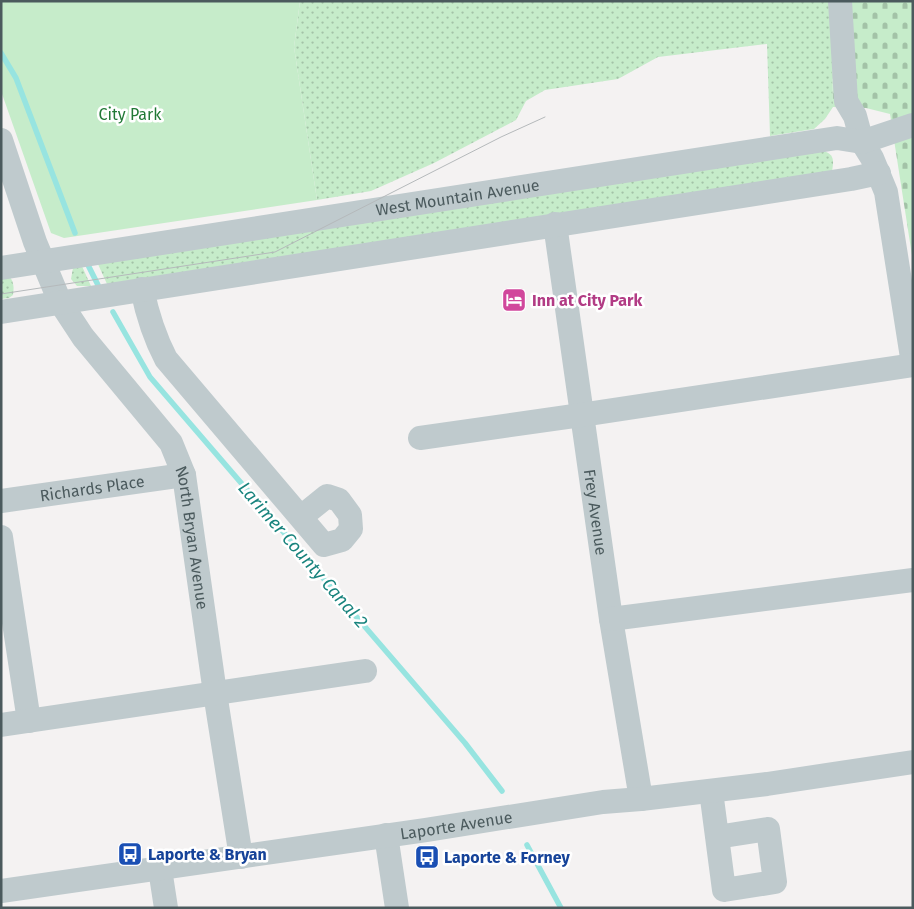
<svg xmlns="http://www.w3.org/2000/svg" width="914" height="909" font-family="'Fira Sans',sans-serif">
	<defs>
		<pattern id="grass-dots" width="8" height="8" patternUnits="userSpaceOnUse" patternTransform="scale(1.25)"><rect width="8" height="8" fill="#c6ecca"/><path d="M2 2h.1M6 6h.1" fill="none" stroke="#a3c2a7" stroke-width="1.8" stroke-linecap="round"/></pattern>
		<pattern id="cemetery-stones" width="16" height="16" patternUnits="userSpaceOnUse" patternTransform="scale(1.25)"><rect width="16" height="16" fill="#c6ecca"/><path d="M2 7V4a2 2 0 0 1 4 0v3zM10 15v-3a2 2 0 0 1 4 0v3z" fill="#a3c2a7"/></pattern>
	</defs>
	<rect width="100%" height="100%" fill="#f4f2f2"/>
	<g fill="url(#grass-dots)">
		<path d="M300,1H831L833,107L825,119L814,129L770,136L767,44L658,57L618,79L545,90L526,101L516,120L434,163L371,191L317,200L294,47Z"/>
		<path d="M823,151C834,154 834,160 832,171L107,284L97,262Z"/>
		<path d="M81,264L91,286H77L71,279L73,268Z"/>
		<path d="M1,276L10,277C14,283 14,288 13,295L9,298L1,299Z"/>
	</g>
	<path fill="url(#cemetery-stones)" d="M831,1H913V262L890,114L866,108L833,107Z"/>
	<path fill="#c6ecca" d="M1,1H300L294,47L317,200L64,238L51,233L1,91Z"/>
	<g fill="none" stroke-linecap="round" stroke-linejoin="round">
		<g stroke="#97e4e0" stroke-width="5.5">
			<path d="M1,53L16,78L75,233"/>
			<path d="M87,263L98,285"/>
			<path d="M113,312L150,377L465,743L502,791"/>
			<path d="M527,845L561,908"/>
		</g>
		<g stroke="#bfcacd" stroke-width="24">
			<path d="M840,1L846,101L855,116L862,142L872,158L886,192L913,364"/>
			<path id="s1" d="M1,140L35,242L60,302L83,337L171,443L184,475L215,693L241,857"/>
			<path id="s2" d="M555,224L611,619L641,799"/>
			<path id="s3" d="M1,268L837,138L862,142L913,125"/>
			<path d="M142,289C147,313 155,338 166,359L324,545L342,540L351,529L350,515L339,500L327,496L301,517"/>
			<path d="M1,312L851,179L879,173"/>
			<path d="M420,438L581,415L913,365"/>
			<path id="s4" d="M1,501L184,475"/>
			<path d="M1,537L29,721"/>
			<path d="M611,619L913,580"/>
			<path d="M1,725L365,671"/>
			<path d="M711,791L724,890L775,882L768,829L717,837"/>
			<path d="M386,835L397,908"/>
			<path d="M160,869L166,908"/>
			<path id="s5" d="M1,891L426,830L603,802L641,799L767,784L913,762"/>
		</g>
		<path stroke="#b5b9bb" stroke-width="1" d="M1,294L275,252L501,137L545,117"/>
	</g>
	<defs>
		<symbol id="hotel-square" viewBox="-11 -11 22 22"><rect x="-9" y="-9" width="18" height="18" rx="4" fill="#d1479c" stroke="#fff"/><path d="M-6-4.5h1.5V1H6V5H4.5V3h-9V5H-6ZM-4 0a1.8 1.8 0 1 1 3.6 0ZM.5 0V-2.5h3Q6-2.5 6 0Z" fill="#fff"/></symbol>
		<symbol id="bus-square" viewBox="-11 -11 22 22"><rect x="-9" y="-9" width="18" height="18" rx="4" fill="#1a4fb4" stroke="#fff"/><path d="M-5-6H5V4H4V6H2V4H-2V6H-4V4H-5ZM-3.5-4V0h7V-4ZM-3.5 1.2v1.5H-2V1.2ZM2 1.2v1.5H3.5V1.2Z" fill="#fff"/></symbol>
	</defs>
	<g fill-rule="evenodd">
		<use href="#hotel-square" x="500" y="286" width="28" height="28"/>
		<use href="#bus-square" x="116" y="840" width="28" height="28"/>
		<use href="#bus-square" x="413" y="843" width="28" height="28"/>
	</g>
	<g text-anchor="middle" stroke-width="5" stroke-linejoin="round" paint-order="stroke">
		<g font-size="16" fill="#217936" stroke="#fff">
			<text x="130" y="120">City Park</text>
		</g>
		<g font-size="16" fill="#4b5a5d" stroke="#fff">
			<text dy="6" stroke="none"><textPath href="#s3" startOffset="462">West Mountain Avenue</textPath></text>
			<text dy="6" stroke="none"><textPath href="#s4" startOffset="92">Richards Place</textPath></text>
			<text dy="6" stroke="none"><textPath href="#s2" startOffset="291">Frey Avenue</textPath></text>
			<text dy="6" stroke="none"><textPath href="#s1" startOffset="450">North Bryan Avenue</textPath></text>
			<text dy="6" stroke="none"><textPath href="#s5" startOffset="460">Laporte Avenue</textPath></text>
		</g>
		<g font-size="16" font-weight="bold" fill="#b23c85" stroke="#fff" text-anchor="start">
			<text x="532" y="306">Inn at City Park</text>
		</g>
		<g font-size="16" font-weight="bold" fill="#164399" stroke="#fff" text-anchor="start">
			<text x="148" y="860">Laporte &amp; Bryan</text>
			<text x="444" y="863">Laporte &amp; Forney</text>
		</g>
		<g font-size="18" font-style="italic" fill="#19847e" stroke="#fff">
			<text transform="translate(303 555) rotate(49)" y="6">Larimer County Canal 2</text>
		</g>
	</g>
	<rect width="914" height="909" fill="none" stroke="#4b5a5d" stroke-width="5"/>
</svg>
